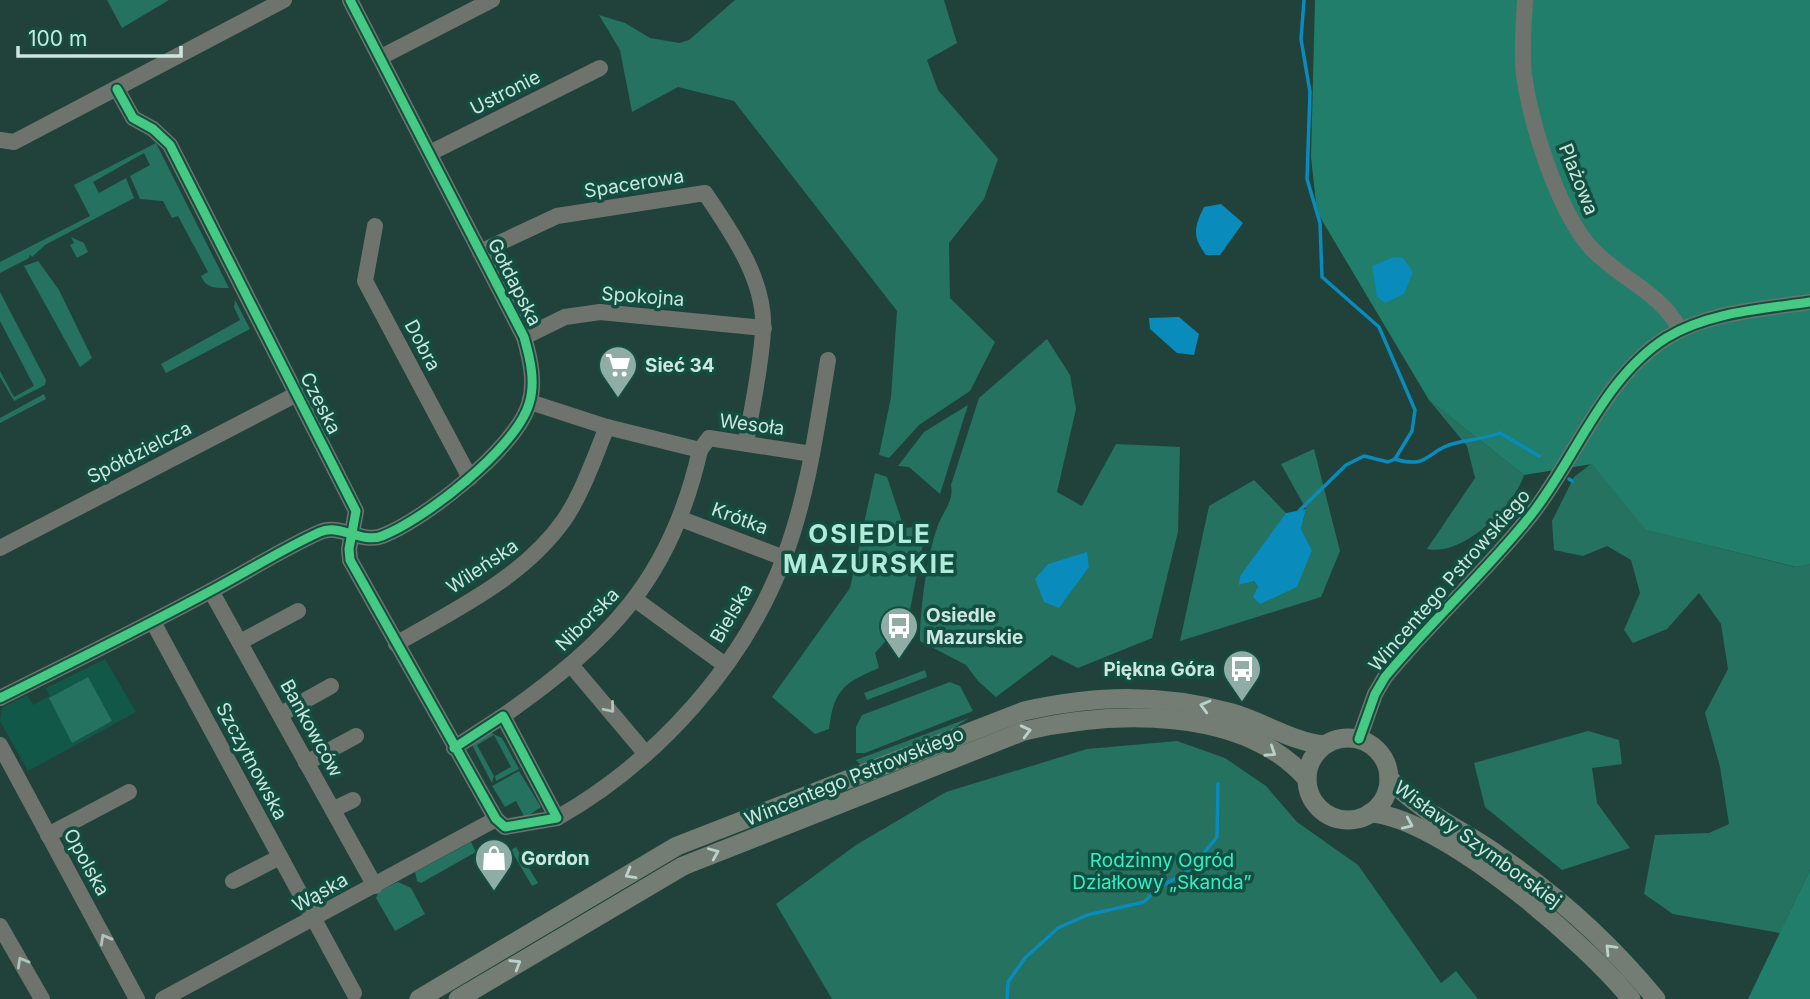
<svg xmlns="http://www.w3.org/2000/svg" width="1810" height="999" font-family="Inter,sans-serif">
	<rect width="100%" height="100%" fill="#21423a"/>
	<path fill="#125849" d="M105,659L136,712L28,771L0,721L2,708L27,695L33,705L50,696L46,688Z"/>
	<g fill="#24725f">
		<path d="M107,0H169L122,28Z"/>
		<path d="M735,0H944L957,43L927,60L938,90L998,159L984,199L949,243L950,298L995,342L970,391L919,425L889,458L879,455L891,397L897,311L734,101L678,87L632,112L620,50L599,15L625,23L650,38L679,43L689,40Z"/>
		<path d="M156,143L229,288C217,288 206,289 201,276L208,272L178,216L172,218L163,201L140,199L130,176L150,165L144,153L93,182L99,193L126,178L134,198L45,245L32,257L30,254L29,258L0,273V262L90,216L74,185Z"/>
		<path d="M71,237L84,243L88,252L77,258L70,245L74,243Z"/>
		<path d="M38,261L59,290L92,358L80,367L24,266Z"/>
		<path d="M0,292L46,380L45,385L14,401L0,377V371L14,397L34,386L0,321Z"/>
		<path d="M235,300L250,329L166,373L161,364L240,320L234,307Z"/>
		<path d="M1047,339L1070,375L1076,409L1057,492L1082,506L1116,444L1180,447L1178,532L1152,638L1078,668L1052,655L996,697L978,681L966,665L920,641C920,610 927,554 938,525C944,510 954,501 951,485L979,398Z"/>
		<path d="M44,394L46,399L0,423V418Z"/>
		<path d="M1429,400L1524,475C1514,507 1462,557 1427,549L1475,478L1467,446Z"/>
		<path d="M968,405L940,494L909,467L898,466L924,432Z"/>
		<path d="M1314,449L1340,551L1321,597L1180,641L1209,506L1254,480L1286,513L1240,585L1253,580L1258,587L1312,550L1301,529L1306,509L1281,464Z"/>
		<path d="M1592,463L1647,530L1795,567L1810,564V870L1780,933L1673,914L1644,894L1655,835L1709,833L1729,824L1720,767L1705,713L1728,669L1721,624L1699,593L1667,629L1633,643L1624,630L1640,593L1631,560L1607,546L1583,556L1554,550L1552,521L1574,477Z"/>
		<path d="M875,473L887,477L904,528L916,527L923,543L909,615L875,653L879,668C844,683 834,689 829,729L815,734L772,697L850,588Z"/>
		<path d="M925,670L927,677L867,700L864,693Z"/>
		<path d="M88,677L112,721L72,743L49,698Z"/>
		<path d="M950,682L960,686L973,711L865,753H856V727L862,715Z"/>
		<path d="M969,718L948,732L861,765L856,760Z"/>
		<path d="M1588,731L1619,740L1622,764L1592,768L1597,803L1630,848L1562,870L1485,807L1474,763Z"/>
		<path d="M489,732L502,738L519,769L496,781L495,776L511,767L494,735L477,745L494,776L492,783L472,745Z"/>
		<path d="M1177,741L1225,758L1266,786L1297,822L1358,865L1441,983L1456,971L1478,999H832L776,904L856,845L946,792L1087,749Z"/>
		<path d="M519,771L541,807L525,818L516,801L505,807L492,786Z"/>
		<path d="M471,842L476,852L421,883L417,881L415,872Z"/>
		<path d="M516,847L538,883L532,886L511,850Z"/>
		<path d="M398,882L411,888L425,914L395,931L376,898L379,891Z"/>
	</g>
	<g fill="#217e6a">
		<path d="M1315,0H1810V564L1796,567L1646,530L1592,464L1524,475L1429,400L1317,212L1311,157Z"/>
		<path d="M1810,870V999H1748Z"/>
	</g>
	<g fill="#098bbc">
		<path d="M1221,204L1243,223L1220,255H1206C1192,237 1194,227 1204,207Z"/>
		<path d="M1394,257L1403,258L1413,272L1404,294L1385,303L1377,297L1372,266Z"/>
		<path d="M1179,317L1199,334L1194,355L1177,353L1150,329L1149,318Z"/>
		<path d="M1306,509L1301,529L1312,550L1297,587L1260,604L1253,597L1258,587L1254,581L1239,585L1240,576L1286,513Z"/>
		<path d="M1087,552L1089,567L1059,608L1044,602L1035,579L1048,564Z"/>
	</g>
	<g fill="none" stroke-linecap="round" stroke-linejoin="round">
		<g stroke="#098bbc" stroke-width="3.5">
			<path d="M1395,459C1430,470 1427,449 1456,443C1471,439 1485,439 1500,433L1539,456"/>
			<path d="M1569,479L1572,481"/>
			<path d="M1299,511L1346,465L1364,456L1388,462L1395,459L1412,431L1415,410L1379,327L1322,277L1320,223L1307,179L1310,92L1301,39L1304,0"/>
			<path d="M1007,999L1008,982L1025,958L1058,928L1087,915L1144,902L1157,889L1191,869L1217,837L1218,784"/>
		</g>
		<g stroke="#6e746d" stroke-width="16">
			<path d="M1525,0C1524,24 1521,51 1524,75C1531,125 1558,211 1591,248C1620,279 1661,292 1680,330"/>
			<path d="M381,57L492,0"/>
			<path d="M117,89L133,118L153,129L170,145L356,511L349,549L350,560L496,819L505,827L557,818L503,716L454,748"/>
			<path d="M0,140L14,142L284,0"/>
			<path d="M430,153L600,68"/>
			<path d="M375,226L365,281L470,478"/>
			<path d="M480,252L557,216L705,193C731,232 766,280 763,330C761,368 752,406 746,443"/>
			<path d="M524,337L565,317L600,312L764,328"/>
			<path d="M530,402L607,427L700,450L709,438L812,454"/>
			<path d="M681,519L784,558"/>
			<path d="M0,548L297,394"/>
			<path d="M211,591L375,886"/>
			<path d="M636,600L725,665"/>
			<path d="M153,622L354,993"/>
			<path d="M240,642L298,611"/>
			<path d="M396,644C456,609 523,578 564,520C583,492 594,458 607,427"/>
			<path d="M571,665L646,754"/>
			<path d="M0,698C68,664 136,631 203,595C242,575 280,550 320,532C339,523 362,544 382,536C424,520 516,448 529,404C536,382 530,358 524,337L350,0"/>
			<path d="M281,714L331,686"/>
			<path d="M503,716C608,642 671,580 700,450"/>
			<path d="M1359,739L1375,694L1385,677C1431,621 1486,572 1531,515C1576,458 1603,378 1666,338C1708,312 1763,309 1810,302"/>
			<path d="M0,745L137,999"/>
			<path d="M306,763L356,736"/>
			<path d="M334,809L353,800"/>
			<path d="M557,818C656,762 744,665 784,558C808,495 817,426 828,360"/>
			<path d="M48,835L129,792"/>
			<path d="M233,881L280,857"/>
			<path d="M0,926L42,999"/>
			<path d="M163,999L496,819"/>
		</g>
		<g stroke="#737d73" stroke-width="19">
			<circle cx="1348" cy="779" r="41"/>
			<path d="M1389,778C1418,811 1463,830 1498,855C1557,895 1611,944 1656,999"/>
			<path d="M1370,813C1441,817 1586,943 1631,999"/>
			<path d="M419,999L677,846L1024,711C1095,695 1161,693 1232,713C1263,722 1293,742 1324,745"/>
			<path d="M458,999L683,866L1024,731C1110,711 1242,705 1307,779"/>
		</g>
		<defs>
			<g id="cycleway">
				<path d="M117,89L133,118L153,129L170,145L356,511L349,549L350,560L496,819L505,827L557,818L503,716L454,748"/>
				<path d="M0,698C68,664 136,631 203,595C242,575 280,550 320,532C339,523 362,544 382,536C424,520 516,448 529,404C536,382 530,358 524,337L350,0"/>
				<path d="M1359,739L1375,694L1385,677C1431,621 1486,572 1531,515C1576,458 1603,378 1666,338C1708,312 1763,309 1810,302"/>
			</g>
		</defs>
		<use href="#cycleway" stroke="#134f41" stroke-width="13"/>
		<use href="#cycleway" stroke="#46c982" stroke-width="9"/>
	</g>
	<defs><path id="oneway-chevron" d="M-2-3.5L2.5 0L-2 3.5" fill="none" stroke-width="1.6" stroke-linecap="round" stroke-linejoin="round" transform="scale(1.75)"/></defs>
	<g stroke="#b9d2c9">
		<use href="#oneway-chevron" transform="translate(1205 706) rotate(-165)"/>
		<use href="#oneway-chevron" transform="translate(1026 731) rotate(-14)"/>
		<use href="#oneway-chevron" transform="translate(1271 752) rotate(33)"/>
		<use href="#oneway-chevron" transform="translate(1408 824) rotate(24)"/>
		<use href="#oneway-chevron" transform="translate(714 853) rotate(-23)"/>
		<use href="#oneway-chevron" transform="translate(630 874) rotate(150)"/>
		<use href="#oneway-chevron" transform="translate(1610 949) rotate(-134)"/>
		<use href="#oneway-chevron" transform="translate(516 964) rotate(-31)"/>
	</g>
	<g stroke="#afc4bc">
		<use href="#oneway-chevron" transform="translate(610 708) rotate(50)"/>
		<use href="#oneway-chevron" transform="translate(105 939) rotate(-119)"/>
		<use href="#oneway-chevron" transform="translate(22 962) rotate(-119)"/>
	</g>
	<defs>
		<symbol id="supermarket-pin" viewBox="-11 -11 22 30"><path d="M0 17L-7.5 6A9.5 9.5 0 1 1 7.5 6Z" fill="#90ada5" stroke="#134f41"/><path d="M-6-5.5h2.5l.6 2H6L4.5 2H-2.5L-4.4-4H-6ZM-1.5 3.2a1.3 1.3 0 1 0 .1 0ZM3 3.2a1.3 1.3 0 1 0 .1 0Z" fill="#fff"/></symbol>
		<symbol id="bus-pin" viewBox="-11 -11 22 30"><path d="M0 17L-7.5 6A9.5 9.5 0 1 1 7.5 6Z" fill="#90ada5" stroke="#134f41"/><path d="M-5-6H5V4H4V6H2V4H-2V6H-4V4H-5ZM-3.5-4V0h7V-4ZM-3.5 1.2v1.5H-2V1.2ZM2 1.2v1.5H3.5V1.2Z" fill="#fff"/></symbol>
		<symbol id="shop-pin" viewBox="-11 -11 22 30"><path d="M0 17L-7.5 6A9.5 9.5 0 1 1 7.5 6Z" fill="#90ada5" stroke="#134f41"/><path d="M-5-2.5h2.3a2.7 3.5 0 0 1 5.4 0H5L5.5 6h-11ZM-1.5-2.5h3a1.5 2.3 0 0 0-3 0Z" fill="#fff"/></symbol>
	</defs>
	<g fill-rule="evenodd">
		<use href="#supermarket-pin" x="596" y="343" width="44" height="60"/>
		<use href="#bus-pin" x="877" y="604" width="44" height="60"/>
		<use href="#bus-pin" x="1220" y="647" width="44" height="60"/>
		<use href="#shop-pin" x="472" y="836" width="44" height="60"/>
	</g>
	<g text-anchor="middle" stroke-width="7" stroke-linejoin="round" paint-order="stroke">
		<g font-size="19" fill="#cbe7de" stroke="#134f41">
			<text transform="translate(505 92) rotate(-27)" y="7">Ustronie</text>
			<text transform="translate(1579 179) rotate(68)" y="7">Plażowa</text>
			<text transform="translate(634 183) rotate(-9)" y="7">Spacerowa</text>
			<text transform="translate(515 282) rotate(63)" y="7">Gołdapska</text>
			<text transform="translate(643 296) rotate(4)" y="7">Spokojna</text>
			<text transform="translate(423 345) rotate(62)" y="7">Dobra</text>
			<text transform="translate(321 403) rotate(63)" y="7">Czeska</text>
			<text transform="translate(752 424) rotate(7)" y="7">Wesoła</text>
			<text transform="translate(139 452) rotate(-27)" y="7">Spółdzielcza</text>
			<text transform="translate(740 518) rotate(20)" y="7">Krótka</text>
			<text transform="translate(482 566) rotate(-34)" y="7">Wileńska</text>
			<text transform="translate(1449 580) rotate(-49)" y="7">Wincentego Pstrowskiego</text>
			<text transform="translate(731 613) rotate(-60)" y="7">Bielska</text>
			<text transform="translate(587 619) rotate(-45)" y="7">Niborska</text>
			<text transform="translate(312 728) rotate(61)" y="7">Bankowców</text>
			<text transform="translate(252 761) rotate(62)" y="7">Szczytnowska</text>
			<text transform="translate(854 776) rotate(-22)" y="7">Wincentego Pstrowskiego</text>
			<text transform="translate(1478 844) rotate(36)" y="7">Wisławy Szymborskiej</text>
			<text transform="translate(87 862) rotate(61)" y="7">Opolska</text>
			<text transform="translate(320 892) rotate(-29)" y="7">Wąska</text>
		</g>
		<g font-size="19" font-weight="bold" fill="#cbe7de" stroke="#134f41" text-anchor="start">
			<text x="645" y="372">Sieć 34</text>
			<text x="926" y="622">Osiedle<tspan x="926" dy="22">Mazurskie</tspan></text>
			<text x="1215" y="676" text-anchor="end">Piękna Góra</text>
			<text x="521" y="865">Gordon</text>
		</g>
		<g font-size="19" fill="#32efc8" stroke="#134f41">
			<text x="1162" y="867">Rodzinny Ogród<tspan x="1162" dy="22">Działkowy „Skanda”</tspan></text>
		</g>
		<g font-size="26" font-weight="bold" letter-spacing="2" fill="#b1ecda" stroke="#134f41">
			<text x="870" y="543">OSIEDLE<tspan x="870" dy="30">MAZURSKIE</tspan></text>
		</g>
	</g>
	<path d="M18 46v10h163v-10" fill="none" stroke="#cbe7de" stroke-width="3.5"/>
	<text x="28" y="46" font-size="21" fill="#cbe7de" stroke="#134f41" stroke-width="5" paint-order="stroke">100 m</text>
</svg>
